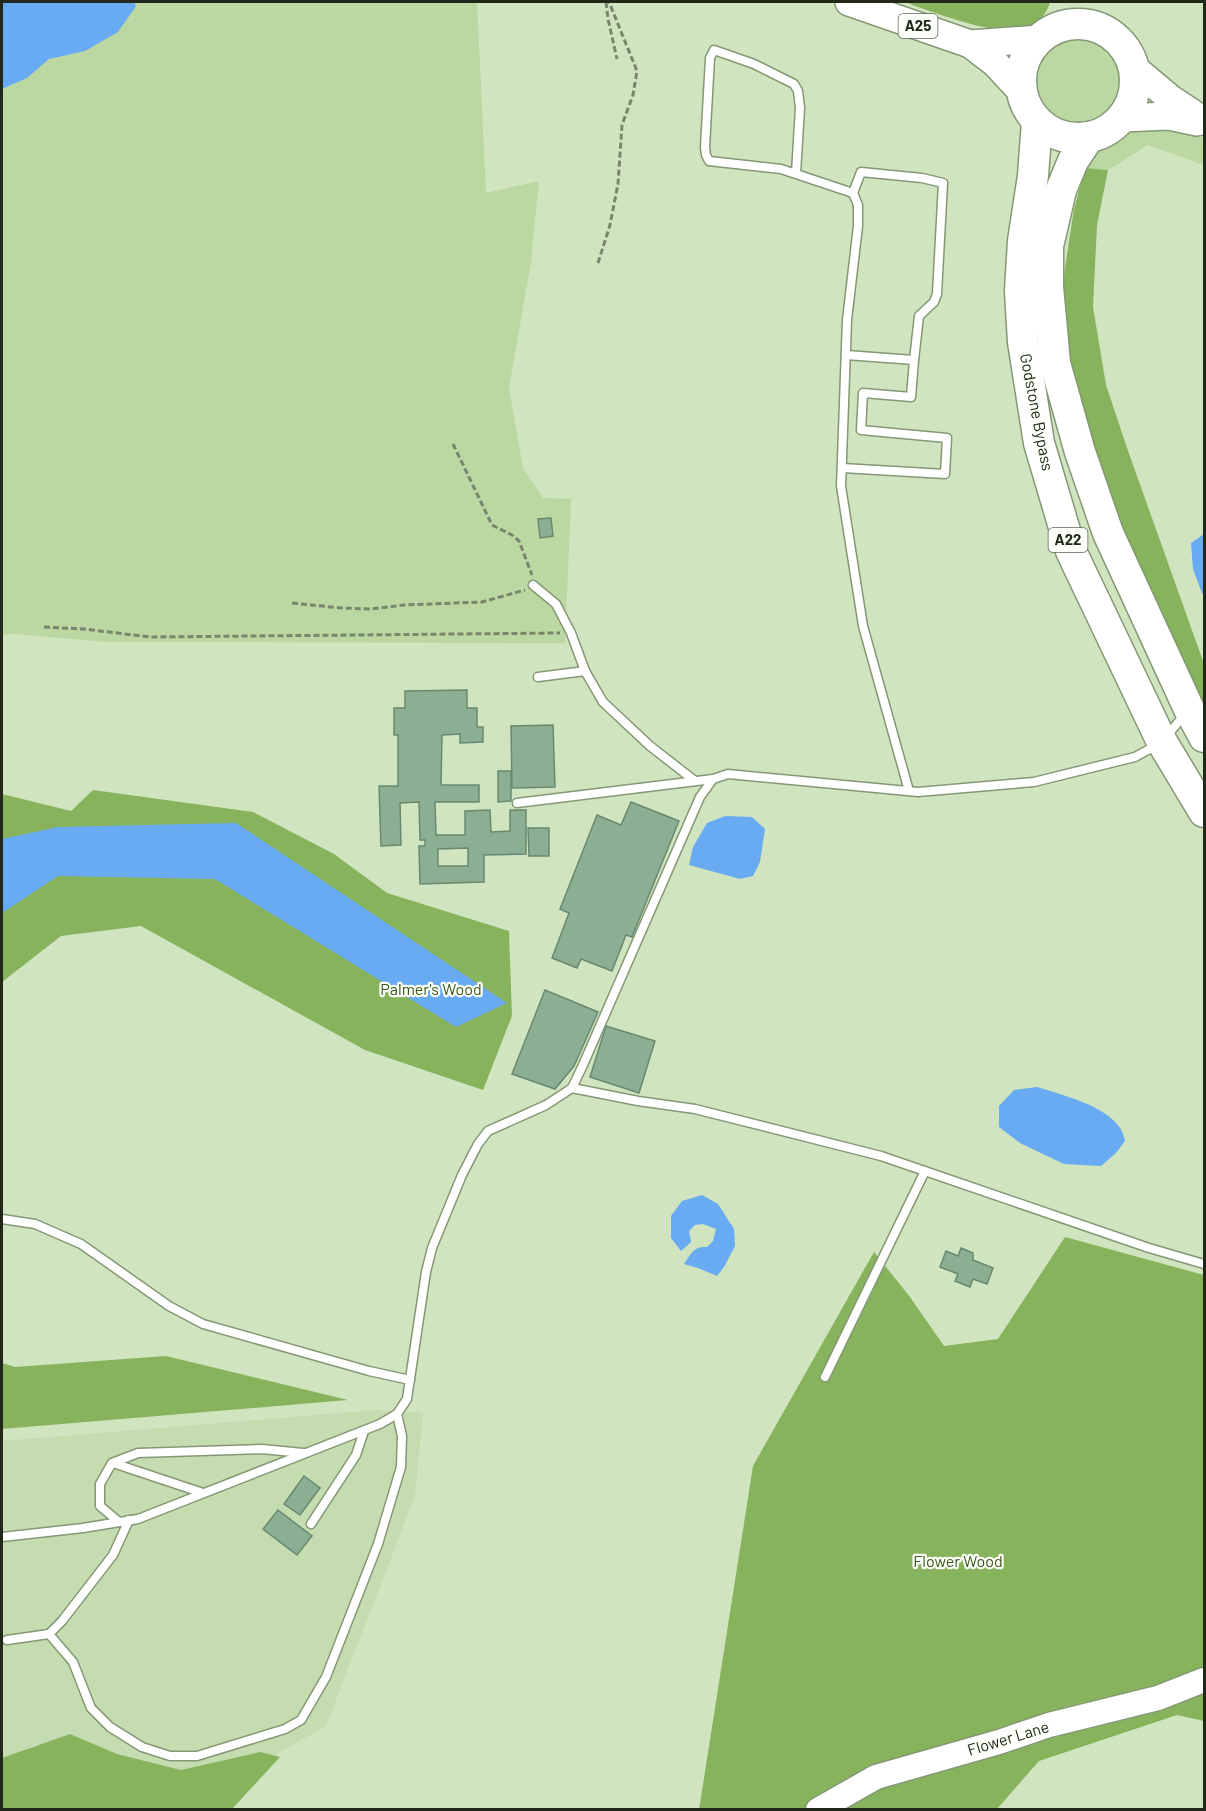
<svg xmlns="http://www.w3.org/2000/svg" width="1206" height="1811" font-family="Barlow,sans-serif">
	<rect width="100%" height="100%" fill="#d0e4bf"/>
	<path fill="#c4dcb0" d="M377,1410L423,1413L415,1496L326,1726L250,1769L172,1795L136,1771L35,1744L2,1764V1441Z"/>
	<g fill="#bbd8a2">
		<path d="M2,2H477L486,193L539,181L531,262L509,388L523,468L543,498L571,499L565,643L106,642L16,634L2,635Z"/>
		<circle cx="1079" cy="80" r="45"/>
		<path d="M1177,127L1204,138V165L1148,145L1108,170L1085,168L1101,146L1128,132Z"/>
	</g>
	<g fill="#87b35d">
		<path d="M906,2H1050C1035,55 950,17 915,6Z"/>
		<path d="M1085,168L1108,170L1097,225L1093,307L1106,385L1127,448L1204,664V711L1144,586L1087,439L1061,316L1065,268L1074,209Z"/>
		<path d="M93,790L253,812L334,854L387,893L509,931L512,1016L483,1090L365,1050L141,926L61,936L2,982V794L71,811Z"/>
		<path d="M1065,1237L1204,1275V1721L1177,1715L1039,1761L997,1809L699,1810L753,1466L874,1252L910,1297L944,1346L998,1339Z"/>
		<path d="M166,1356L348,1400L2,1429V1363L15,1367Z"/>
		<path d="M70,1734L117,1754L181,1770L260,1752L280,1757L232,1809H2V1758Z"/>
	</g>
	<g fill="#68abf2">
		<path d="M2,2H134L136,6L118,32L85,51L49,59L27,78L2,89Z"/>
		<path d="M1204,534V595L1202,593L1193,569L1191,543Z"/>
		<path d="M725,816L752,817L765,829L760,862L753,876L740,879L689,865L693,847L707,823Z"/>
		<path d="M236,823L507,1003L456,1027L215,879L58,876L2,913V839L58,827Z"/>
		<path d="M1037,1087C1062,1095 1105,1105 1120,1128C1123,1132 1124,1137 1125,1141L1116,1153L1101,1166L1064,1164L1020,1143L999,1127V1106L1014,1090Z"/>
		<path d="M702,1195L718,1204L734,1229L735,1246L724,1267L717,1276L698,1268L684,1264C691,1254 693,1246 707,1247L713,1241L716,1229L703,1224L695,1225L689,1231L691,1242L681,1251L671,1238V1216L682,1201Z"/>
	</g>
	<g fill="#8cae93" stroke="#68896f" stroke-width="1.5" fill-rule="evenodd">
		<path d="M551,518L553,536L540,538L538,519Z"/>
		<path d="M467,690V708H477V727H483V742L460,743V734L442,735L441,785H479V802H435L436,835H465V811L490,810L491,832L510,831V810H526V854L484,855V882L420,884L419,846H425V840H420L419,802L400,803L401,845L381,846L379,786H398V735H394V708H405V691ZM468,848V866H438V849Z"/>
		<path d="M553,725L555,787L512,788L511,726Z"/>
		<path d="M498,771H511V801L498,802Z"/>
		<path d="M631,802L679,821L632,937L626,935L612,971L581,959L577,968L552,958L569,913L560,909L597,815L621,825Z"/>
		<path d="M528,828H549V856H529Z"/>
		<path d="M545,990L598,1012L574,1066L555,1089L512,1074Z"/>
		<path d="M606,1026L655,1041L639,1093L590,1077Z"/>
		<path d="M961,1248L973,1253V1260L993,1268L987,1284L973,1279L970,1287L955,1281L958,1274L940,1267L946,1251L958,1256Z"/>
		<path d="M304,1476L320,1488L300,1515L284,1504Z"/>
		<path d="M278,1510L312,1536L297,1555L263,1529Z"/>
	</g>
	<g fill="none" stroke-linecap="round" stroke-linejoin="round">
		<defs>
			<g id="lane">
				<path d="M796,173L800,108L798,91L794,84L754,64L714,50L710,58L705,147L706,155L709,161L781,169L853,193L858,205V226L847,320L841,486L863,626L909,791"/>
				<path d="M853,193L861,172L922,178L943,183L937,294L934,302L919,316L914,360"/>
				<path d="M842,468L945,474L947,438L861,430L863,393L911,397L914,360L846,355"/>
				<path d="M533,585L556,604L571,633L585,671L603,702L650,746L695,781"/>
				<path d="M538,677L585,671"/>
				<path d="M1166,737L1185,714"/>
				<path d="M517,803L713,779"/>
				<path d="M572,1088L638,1101L695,1109L881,1156L1149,1248L1204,1264"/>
				<path d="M2,1219L35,1224L81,1244L169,1306L203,1324L369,1371L410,1380"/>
				<path d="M825,1377L925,1171"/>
				<path d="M113,1463L203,1493"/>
				<path d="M119,1522L100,1506V1484L112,1463L138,1453L262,1449L303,1453"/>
				<path d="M311,1524L356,1455L364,1431"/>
				<path d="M2,1537L83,1528L138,1519L380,1424L397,1414L407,1399L426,1272L432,1248L462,1175L478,1144L488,1131L546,1105L572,1088L583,1065L700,797L713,779L728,774L918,792L1034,782L1135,757L1157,745"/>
				<path d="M49,1634L73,1662L91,1708L110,1727L142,1747L170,1756H197L285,1729L301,1720L326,1677L378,1544L401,1467L402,1436L397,1414"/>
				<path d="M7,1640L49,1634L62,1621L113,1555L129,1520"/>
			</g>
			<path id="secondary" d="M818,1810L876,1777L999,1742L1049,1725L1158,1698L1204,1680"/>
			<g id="primary">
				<path d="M849,2L970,44L995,63L1022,92"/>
				<path d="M970,44L1040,39"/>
				<path d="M1134,68L1171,99L1204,121"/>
				<path d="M1122,118L1169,116L1197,122"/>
			</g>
			<g id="highway">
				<circle cx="1078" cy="81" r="57"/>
				<path d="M1037,121L1033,176L1023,241L1020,291L1023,342L1039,443L1071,551L1162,742L1204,812"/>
				<path d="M1089,137L1073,161L1061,190L1048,246V287L1055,363L1080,452L1108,533L1189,709L1204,737"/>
			</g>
		</defs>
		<use href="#lane" stroke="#859876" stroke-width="11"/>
		<use href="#secondary" stroke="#859876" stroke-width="27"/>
		<use href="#primary" stroke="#859876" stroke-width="30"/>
		<use href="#highway" stroke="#859876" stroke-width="33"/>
		<g stroke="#79866d" stroke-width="3" stroke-dasharray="6 3" stroke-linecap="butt">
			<path d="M606,2L608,19L617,59"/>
			<path d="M598,263L610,225L618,184L622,125L633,95L637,71L609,2"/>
			<path d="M453,444L492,525L512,535L519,541L532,575"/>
			<path d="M292,603L341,608L371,609L404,605L482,602L525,590"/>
			<path d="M44,627L84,629L150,637L560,633"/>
		</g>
		<use href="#lane" stroke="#fff" stroke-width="8"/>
		<use href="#secondary" stroke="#fff" stroke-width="24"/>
		<use href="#primary" stroke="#fff" stroke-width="27"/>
		<use href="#highway" stroke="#fff" stroke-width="30"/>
	</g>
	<g text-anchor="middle" stroke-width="4.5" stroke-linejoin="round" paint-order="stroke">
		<g fill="#fbfff7" stroke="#62685c" stroke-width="1.5">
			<rect x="898.5" y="14" width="39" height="24" rx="4.5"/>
			<rect x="1048.5" y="528" width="39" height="24" rx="4.5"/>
		</g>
		<g font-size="15" font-weight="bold" fill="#21281a">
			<text x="918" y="31">A25</text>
			<text x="1068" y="545">A22</text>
		</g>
		<g font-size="16" fill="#21281a" stroke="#fbfff7">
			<text transform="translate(1037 412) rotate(79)" y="6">Godstone Bypass</text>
			<text transform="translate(1008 1738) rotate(-17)" y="6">Flower Lane</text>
		</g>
		<g font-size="16" fill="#3b571c" stroke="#fbfff7">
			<text x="431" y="995">Palmer's Wood</text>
			<text x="958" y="1567">Flower Wood</text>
		</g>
	</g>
	<rect width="1206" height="1811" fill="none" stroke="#21281a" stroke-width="6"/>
</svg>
